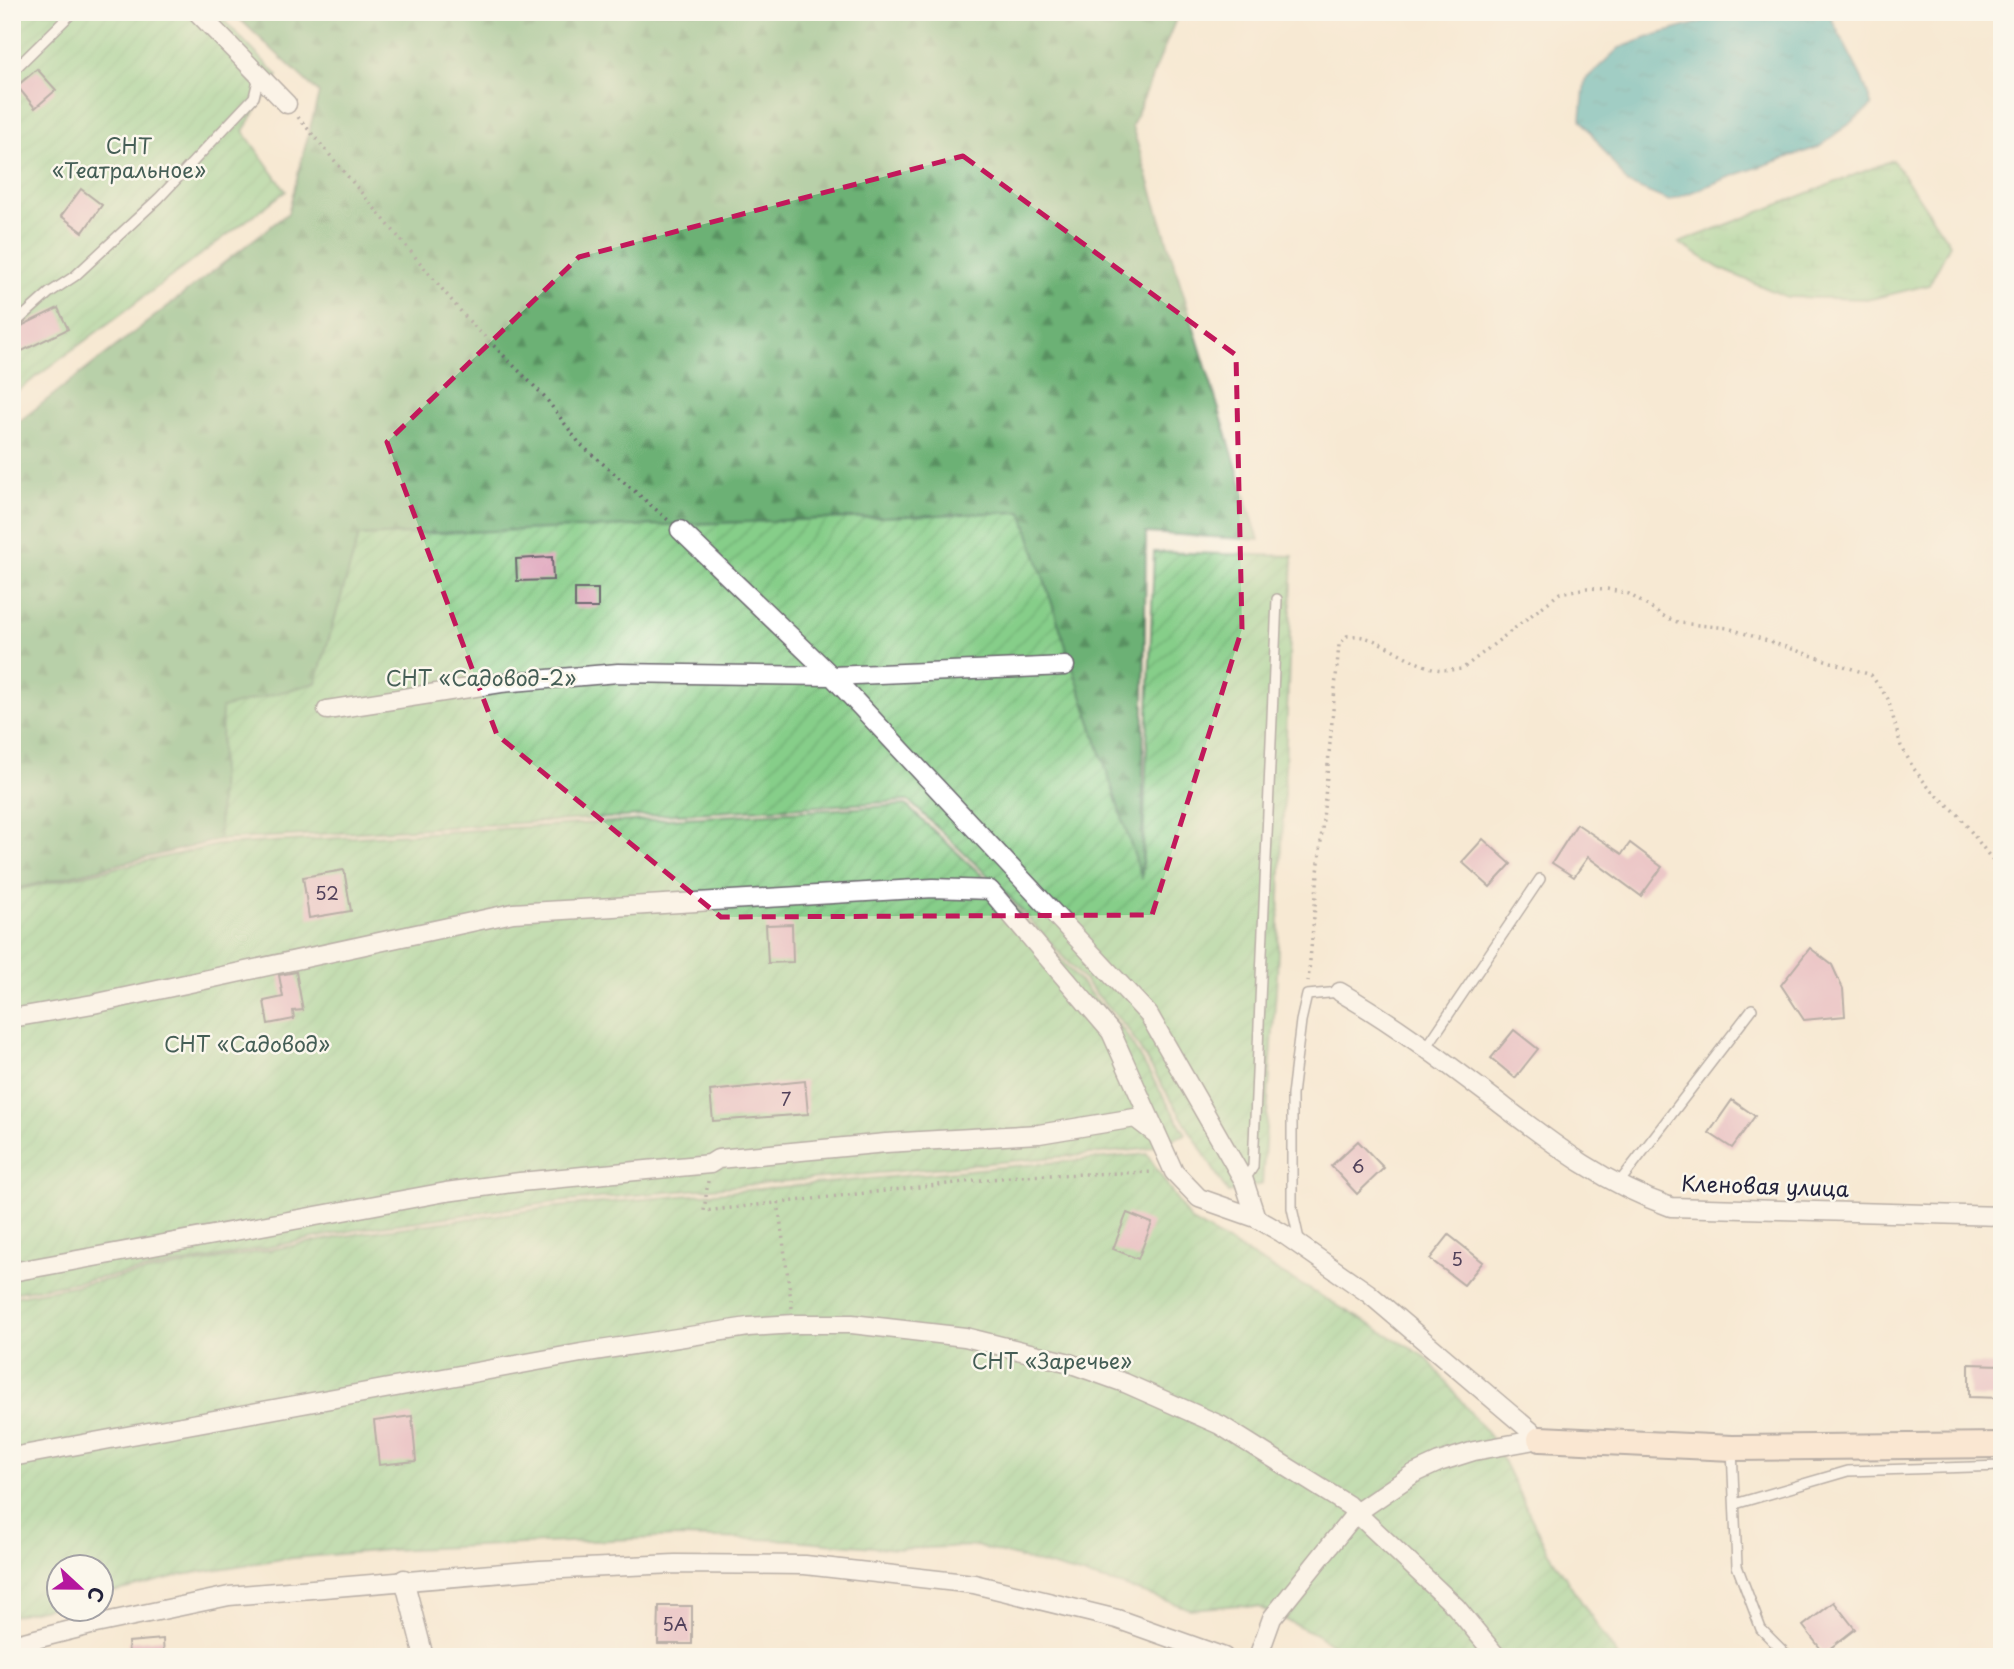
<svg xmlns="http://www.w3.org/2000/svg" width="2014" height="1669" font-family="'Playpen Sans',sans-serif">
	<defs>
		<pattern id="forest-firs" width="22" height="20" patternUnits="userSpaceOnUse" patternTransform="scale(1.75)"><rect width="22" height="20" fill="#6cb175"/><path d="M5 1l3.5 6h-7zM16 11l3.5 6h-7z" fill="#589061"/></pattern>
		<pattern id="wetland-marsh" width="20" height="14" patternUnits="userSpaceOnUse" patternTransform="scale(1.75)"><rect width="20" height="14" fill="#86ce89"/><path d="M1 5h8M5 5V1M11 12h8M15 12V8" fill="none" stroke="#73b177"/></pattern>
		<pattern id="garden-furrows" width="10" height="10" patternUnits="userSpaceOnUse" patternTransform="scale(1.75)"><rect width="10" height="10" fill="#86ce89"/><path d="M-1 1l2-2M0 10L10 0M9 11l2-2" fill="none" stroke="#73b177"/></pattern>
		<pattern id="water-ripples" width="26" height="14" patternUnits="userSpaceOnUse" patternTransform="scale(1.75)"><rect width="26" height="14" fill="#39abb1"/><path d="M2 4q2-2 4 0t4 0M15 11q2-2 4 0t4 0" fill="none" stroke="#308b91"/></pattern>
	</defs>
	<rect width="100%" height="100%" fill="#fbf7ec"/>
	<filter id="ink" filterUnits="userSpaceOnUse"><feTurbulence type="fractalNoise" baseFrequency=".0143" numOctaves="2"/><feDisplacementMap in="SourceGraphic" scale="14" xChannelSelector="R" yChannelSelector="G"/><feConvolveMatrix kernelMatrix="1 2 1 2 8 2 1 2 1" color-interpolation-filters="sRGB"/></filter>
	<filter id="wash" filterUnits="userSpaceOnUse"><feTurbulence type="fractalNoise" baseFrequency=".00686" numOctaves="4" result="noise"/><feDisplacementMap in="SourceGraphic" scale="28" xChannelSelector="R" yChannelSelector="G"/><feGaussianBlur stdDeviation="1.57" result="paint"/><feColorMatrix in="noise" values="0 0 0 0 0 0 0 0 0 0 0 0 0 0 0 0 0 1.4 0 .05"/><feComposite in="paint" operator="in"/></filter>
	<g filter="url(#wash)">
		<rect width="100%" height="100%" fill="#f7e9d3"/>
		<path fill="url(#forest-firs)" stroke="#476a58" stroke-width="2" d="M232,12H1179L1132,126L1259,540L1146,533L1142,882L1022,512L359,536L316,683L222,709L219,840L12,890V427L288,213L319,93Z"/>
		<path fill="url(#wetland-marsh)" stroke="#547862" stroke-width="2" d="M1893,160L1950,244L1929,285L1871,299L1787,297L1719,268L1679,243Z"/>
		<g fill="url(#garden-furrows)" stroke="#547862" stroke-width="2">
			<path d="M12,12H216L278,76L243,131L286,191L12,395Z"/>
			<path d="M1022,512L1142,879L1154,552L1293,556L1277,975L1262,1184L1228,1193L1127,1028L1003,890L909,801L219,840L222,708L316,683L359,536Z"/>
			<path d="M906,805L1002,894L1124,1031L1186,1134L1146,1149L557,1202L360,1229L208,1259L12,1293V891L218,845Z"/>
			<path d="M1147,1154L1190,1220L1426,1357L1494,1442L1546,1548L1618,1657H1349L1316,1634L1258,1607L1239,1605L1190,1609L1120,1585L976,1546L897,1549L791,1540L678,1537L387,1550L282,1559L181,1575L102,1595V1568H60L59,1605L12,1616V1297L362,1233L556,1207Z"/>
		</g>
		<path fill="url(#water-ripples)" stroke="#2e6676" stroke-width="2" d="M1707,12H1828L1862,78L1872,106L1819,147L1735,175L1669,201L1628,184L1581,119L1585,80L1619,48L1655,35L1702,22Z"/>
		<g id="blocks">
			<g fill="#dd9eb9">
				<path d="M37,69L56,90L35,108L17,86Z"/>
				<path d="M81,189L102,205L83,232L61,216Z"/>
				<path d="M58,308L68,329L20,352L12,333L25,324Z"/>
				<path d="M552,557L553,580L517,581L516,559Z"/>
				<rect x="575" y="589" width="23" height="19"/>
				<path d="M1577,824L1622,854L1630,843L1662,867L1641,896L1588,857L1574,877L1552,863Z"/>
				<path d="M1483,839L1511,864L1490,887L1462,862Z"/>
				<path d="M344,870L351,911L309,918L303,877Z"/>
				<path d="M792,924L793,962L768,963L766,925Z"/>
				<path d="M1810,948L1832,965L1843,989L1845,1016L1804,1020L1781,985Z"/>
				<path d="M296,972L303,1010L293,1011L294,1019L268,1024L264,1001L283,997L279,975Z"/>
				<path d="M1514,1030L1538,1049L1515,1078L1491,1058Z"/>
				<path d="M805,1081L808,1114L713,1121L710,1091Z"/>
				<path d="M1732,1100L1755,1116L1732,1148L1709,1133Z"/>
				<path d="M1358,1141L1384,1168L1357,1194L1331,1166Z"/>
				<path d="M1127,1213L1152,1223L1138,1259L1113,1249Z"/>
				<path d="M1449,1235L1483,1262L1464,1285L1430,1259Z"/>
				<path d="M1969,1364L2002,1365V1398L1969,1397Z"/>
				<path d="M412,1416L416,1461L379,1465L374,1421Z"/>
				<path d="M1834,1602L1855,1629L1824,1653L1803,1626Z"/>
				<path d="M659,1606H692V1644H658Z"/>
				<path d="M163,1639L164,1657H129L128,1642Z"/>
			</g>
		</g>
	</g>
	<g filter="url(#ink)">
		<use href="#blocks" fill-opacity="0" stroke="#6d6870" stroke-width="2"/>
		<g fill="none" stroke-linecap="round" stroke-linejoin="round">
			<defs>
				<g id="lane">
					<path d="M12,72L73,12"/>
					<path d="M12,326L49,293L75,276L159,198L254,97L259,76"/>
					<path d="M1426,1048L1540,879"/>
					<path d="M1244,1181L1253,1167L1277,599"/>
					<path d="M1618,1184L1752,1009"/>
					<path d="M1300,1244L1292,1208V1095L1301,1021L1307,995L1340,992"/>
					<path d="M1732,1449L1737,1566L1761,1629L1789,1657"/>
					<path d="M1735,1504L1848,1471L2002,1466"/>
				</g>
				<g id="street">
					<path d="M197,12L287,104"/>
					<path d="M680,530L832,676L1065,666"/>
					<path d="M327,710L501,683L618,673L832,676L1149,1015L1244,1181L1256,1218"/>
					<path d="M1340,992C1397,1025 1449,1065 1502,1105C1557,1147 1605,1184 1671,1207L2002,1216"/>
					<path d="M12,1018L93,1004L513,913L933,888L990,890L1111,1032L1174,1172L1199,1198L1256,1218L1282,1233L1368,1293L1540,1439"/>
					<path d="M12,1272L446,1192L520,1182L710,1164L718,1159L886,1143L1039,1134L1135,1118L1156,1134"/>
					<path d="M12,1457L581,1353L748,1327L795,1324H852L965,1337L1066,1362L1125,1383L1220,1425L1348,1505L1456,1607L1497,1657"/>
					<path d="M404,1579L424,1657"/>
					<path d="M12,1645L91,1625L229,1596L540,1570L675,1564L805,1565L974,1584L1117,1619L1224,1657"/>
					<path d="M1258,1657L1272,1618L1356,1513L1413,1474L1439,1462L1474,1451L1540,1439"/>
				</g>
				<path id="secondary" d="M1540,1439L1732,1448L2002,1445"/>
			</defs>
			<use href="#lane" stroke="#6d6870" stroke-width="12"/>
			<use href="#street" stroke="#6d6870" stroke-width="21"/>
			<use href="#secondary" stroke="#6d6870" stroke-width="28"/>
			<g stroke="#6d6870" stroke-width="3.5" stroke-dasharray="2 5" stroke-linecap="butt">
				<path d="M298,117L468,320L544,396L580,444L668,520"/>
				<path d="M1308,982L1339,645L1347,636C1376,633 1402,659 1429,667C1440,671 1450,670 1462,669L1560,593L1587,588L1607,589L1629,594L1665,617L1680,623L1728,628L1871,675L1888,699L1901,746L1914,769L1930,789L1958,814L2002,873"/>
				<path d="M708,1181L704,1211L1019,1176L1155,1172"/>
				<path d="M778,1202L792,1308"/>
			</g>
			<use href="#lane" stroke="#fff" stroke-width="9"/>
			<use href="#street" stroke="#fff" stroke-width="18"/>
			<use href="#secondary" stroke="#fde4d0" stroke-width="24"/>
		</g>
	</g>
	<path d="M0 0H2014V1669H0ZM963,156L1236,355L1242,629L1152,915L721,917L497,735L387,442L579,257Z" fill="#f7e9d3" fill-opacity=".55" fill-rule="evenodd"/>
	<path fill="none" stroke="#c2185b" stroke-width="5" stroke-dasharray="14 9" stroke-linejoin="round" d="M963,156L1236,355L1242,629L1152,915L721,917L497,735L387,442L579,257Z"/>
	<g text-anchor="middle" stroke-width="5" stroke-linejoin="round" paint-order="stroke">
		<g font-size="18" fill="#51415a">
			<text x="327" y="900">52</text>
			<text x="786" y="1106">7</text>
			<text x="1358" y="1173">6</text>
			<text x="1457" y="1266">5</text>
			<text x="675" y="1631">5А</text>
		</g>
		<g font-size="21" fill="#455e56" stroke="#fbf7ec">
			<text x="129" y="154">СНТ<tspan x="129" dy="24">«Театральное»</tspan></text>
			<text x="481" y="686">СНТ «Садовод-2»</text>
			<text x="247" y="1052">СНТ «Садовод»</text>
			<text x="1052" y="1369">СНТ «Заречье»</text>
		</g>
		<g font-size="21" fill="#22223b" stroke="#fbf7ec">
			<text transform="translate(1765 1187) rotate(2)" y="7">Кленовая улица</text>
		</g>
	</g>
	<rect width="2014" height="1669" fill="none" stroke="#fbf7ec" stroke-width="42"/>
	<g transform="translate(80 1588) rotate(112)"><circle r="33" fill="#fbf7ec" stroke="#a4a2a5" stroke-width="2"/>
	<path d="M0-5L12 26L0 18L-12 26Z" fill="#b5179e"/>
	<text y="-10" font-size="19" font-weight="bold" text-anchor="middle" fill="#22223b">С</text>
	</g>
</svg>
